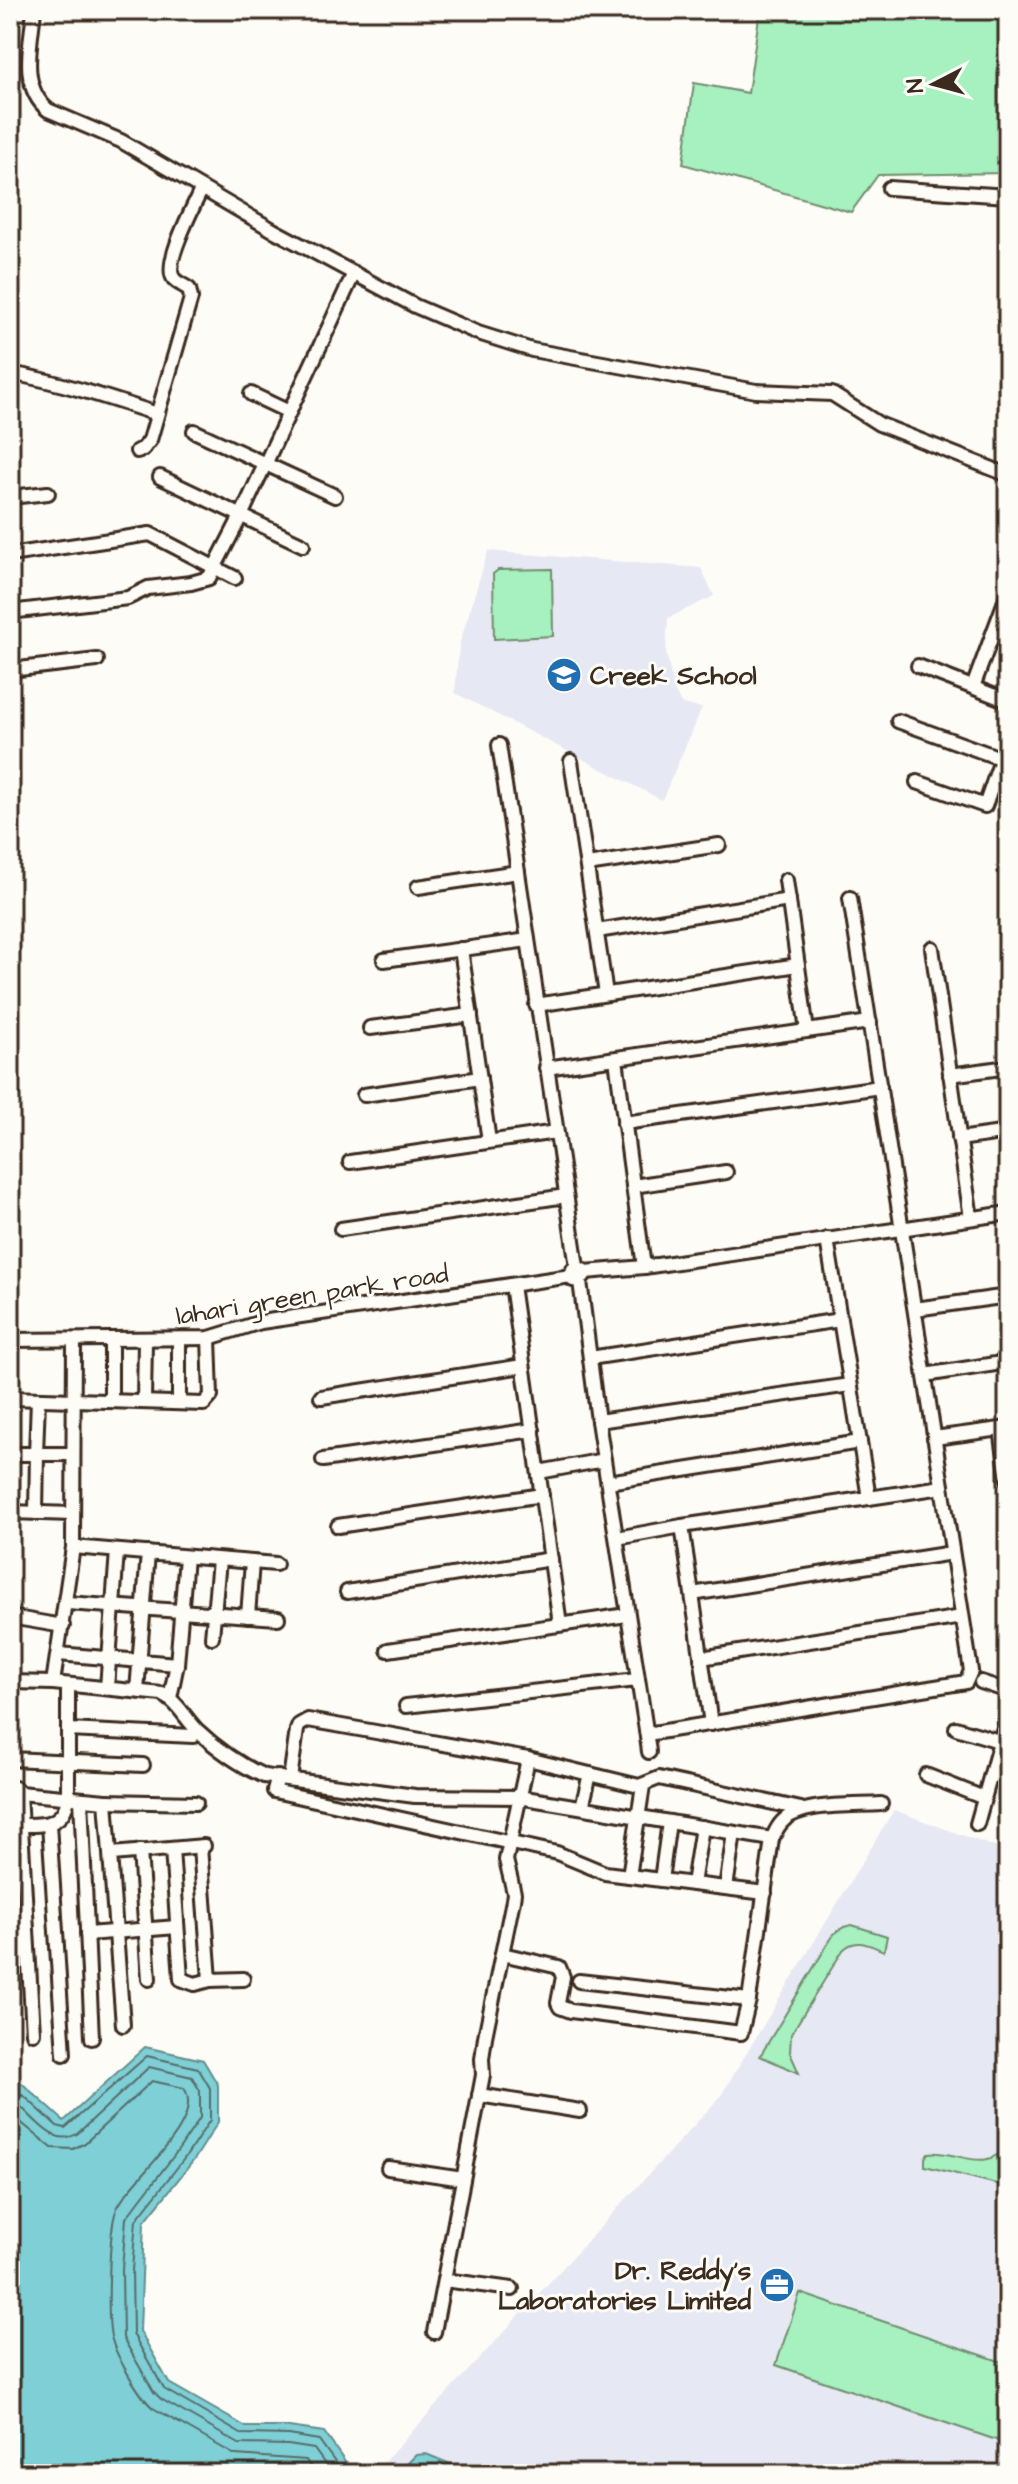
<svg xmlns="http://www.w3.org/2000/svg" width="1018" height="2484" font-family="'Architects Daughter',sans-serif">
	<rect width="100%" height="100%" fill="#fdfcf7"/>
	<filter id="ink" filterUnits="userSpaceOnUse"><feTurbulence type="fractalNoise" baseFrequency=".0125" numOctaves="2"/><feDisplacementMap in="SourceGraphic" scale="16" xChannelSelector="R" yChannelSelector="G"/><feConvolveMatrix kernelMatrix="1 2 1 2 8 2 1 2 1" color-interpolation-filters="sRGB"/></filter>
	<g filter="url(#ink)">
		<g fill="#e6e8f3">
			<path d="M488,551L701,568L714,596L668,618L666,653L675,692L681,704L702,708L662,800L455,693L459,646Z"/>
			<path d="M894,1810L1008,1852V2474H373L720,2097Z"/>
		</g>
		<g fill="#a7f0bf" stroke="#718d6e" stroke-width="2">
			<path d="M760,10H1008V173L878,175L851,212L683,164L694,83L748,93Z"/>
			<path d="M552,569L553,636L494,639L493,574L498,570Z"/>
			<path d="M852,1925L887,1936L884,1951C869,1945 856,1937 843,1950L791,2034L790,2053L799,2073L760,2056L834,1934L844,1927Z"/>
			<path d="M1008,2145V2187L925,2166V2158L928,2153C960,2150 984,2175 1008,2145Z"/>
			<path d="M800,2293L1008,2364V2444L776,2365Z"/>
		</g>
		<g fill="#7ecfd6" stroke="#638d8c" stroke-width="2">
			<path d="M145,2047L203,2060L218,2085V2122L194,2160L144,2222L140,2331L169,2383L246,2427H289L324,2432L347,2465L344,2474H10V2111L16,2078L64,2121Z"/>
			<path d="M426,2454L475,2474H397L416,2455Z"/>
		</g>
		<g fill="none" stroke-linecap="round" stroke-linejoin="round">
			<g stroke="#566c68" stroke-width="2">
				<path d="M10,2098L23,2095L57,2126L65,2128L147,2056L198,2068L210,2088V2120L187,2155L136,2220L132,2270L133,2334L164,2389L241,2434L289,2435L319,2440L337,2465V2474"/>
				<path d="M10,2108L21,2107C37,2121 54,2147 77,2134L149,2067L192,2077L200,2091V2118L179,2149L126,2218L122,2270L123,2338L154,2392L161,2399L239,2444L288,2445L314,2449L327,2467V2474"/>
				<path d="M10,2120H18L52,2148L73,2149L85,2143L152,2081L184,2088C207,2123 128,2180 116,2211C109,2229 106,2322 112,2340C117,2358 140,2397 153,2408L235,2455L306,2460L315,2474"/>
			</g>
			<defs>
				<g id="minor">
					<path d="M34,10C31,44 19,86 48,110L121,141L273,230L415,306L478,333L532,350L756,391L832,394L879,424L1008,475"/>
					<path d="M889,188L1008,196"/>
					<path d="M10,373C60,382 109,398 157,414"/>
					<path d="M251,394L289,412"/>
					<path d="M194,431L335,496"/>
					<path d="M137,451L143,449L150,440L191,298L189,289C185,286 177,283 174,279C162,265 194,206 201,190"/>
					<path d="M160,477L303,545"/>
					<path d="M10,497L48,493"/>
					<path d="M10,555L150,534L235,578"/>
					<path d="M10,612L128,598L148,588L191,583L209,578L241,516L354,273"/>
					<path d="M918,666L1008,701"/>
					<path d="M10,670L97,660"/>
					<path d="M973,687L1008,593"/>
					<path d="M898,721L1008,761"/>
					<path d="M499,745L577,1267"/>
					<path d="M571,761L606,994"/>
					<path d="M917,782L985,806L1008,740"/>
					<path d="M587,865L719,845"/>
					<path d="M786,880L807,1031"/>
					<path d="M418,887L518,872"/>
					<path d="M597,931L789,900"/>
					<path d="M932,948L971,1218"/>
					<path d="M461,949L489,1141"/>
					<path d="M384,960L528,940"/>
					<path d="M1006,990L1008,1004"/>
					<path d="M536,1005L798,965"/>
					<path d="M370,1028L471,1015"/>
					<path d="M616,1059L644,1267"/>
					<path d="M546,1068L870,1022"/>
					<path d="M950,1075L1008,1067"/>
					<path d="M364,1095L480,1078"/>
					<path d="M624,1123L880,1087"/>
					<path d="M959,1139L1008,1132"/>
					<path d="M350,1162L556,1132"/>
					<path d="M633,1186L726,1172"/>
					<path d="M341,1229L566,1196"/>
					<path d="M827,1239L869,1498"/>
					<path d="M585,1272L644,1267L1008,1213"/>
					<path d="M580,1281L573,1280L571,1276L573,1269L577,1267L583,1270L585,1274L580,1281L598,1421L646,1730L653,1733L966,1682L971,1671L850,898"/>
					<path d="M512,1285L560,1624"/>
					<path d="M915,1309L1008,1296"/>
					<path d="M10,1340L209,1338L261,1322L571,1276"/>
					<path d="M179,1340V1403"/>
					<path d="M590,1358L840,1320"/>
					<path d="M925,1375L1008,1362"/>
					<path d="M321,1397L523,1366"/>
					<path d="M10,1398L204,1404L211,1396L209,1338"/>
					<path d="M111,1401V1340"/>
					<path d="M144,1402L145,1340"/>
					<path d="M598,1421L850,1385"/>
					<path d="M1001,1429L1008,1480"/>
					<path d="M934,1438L1008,1428"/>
					<path d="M10,1454H72"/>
					<path d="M36,1454L38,1399"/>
					<path d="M323,1460L533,1430"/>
					<path d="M539,1472L604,1460"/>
					<path d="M608,1482L860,1442"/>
					<path d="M10,1512L73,1514"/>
					<path d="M36,1513L37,1454"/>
					<path d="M338,1526L542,1495"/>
					<path d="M682,1526L711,1724"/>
					<path d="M617,1538L682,1526L942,1487"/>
					<path d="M73,1547L276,1564"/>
					<path d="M347,1592L551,1559"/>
					<path d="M692,1594L952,1553"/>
					<path d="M67,1603L278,1618"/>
					<path d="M248,1616L252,1562"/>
					<path d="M10,1617L63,1626"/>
					<path d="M212,1637L219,1560"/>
					<path d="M388,1650L627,1615"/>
					<path d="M58,1654L177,1664"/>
					<path d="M701,1658L962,1617"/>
					<path d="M10,1682L53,1683L162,1694C177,1701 185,1718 197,1730C216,1748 240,1765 264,1776L415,1796L519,1797L772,1839"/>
					<path d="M981,1682L1008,1691"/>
					<path d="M53,1683L73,1547L74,1340"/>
					<path d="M107,1688L117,1551"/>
					<path d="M137,1691L148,1553"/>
					<path d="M170,1698L177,1664L186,1557"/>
					<path d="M406,1706L637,1680"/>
					<path d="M956,1728L999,1741"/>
					<path d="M68,1730L193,1736"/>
					<path d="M646,1730L649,1752"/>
					<path d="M10,1759L143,1765"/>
					<path d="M926,1775L984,1798"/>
					<path d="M278,1777L274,1791L557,1853L605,1873L765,1893"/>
					<path d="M290,1779L297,1730L299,1725L308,1720L528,1759L639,1786L659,1778L801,1809"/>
					<path d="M10,1787L15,1788L19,1793L33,2033"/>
					<path d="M19,1793L106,1801L123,2025"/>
					<path d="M81,1799L92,2038"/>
					<path d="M106,1801L196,1803"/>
					<path d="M582,1807L590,1774"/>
					<path d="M49,1824L64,2054"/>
					<path d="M977,1824L1008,1713"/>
					<path d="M10,1825C36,1824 63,1831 68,1798V1685"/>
					<path d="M200,1847L210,1980"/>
					<path d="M172,1849L181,1979L195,1984L210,1980L243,1979"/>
					<path d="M140,1851L149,1979"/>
					<path d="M112,1854L204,1846"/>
					<path d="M629,1876L643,1786"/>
					<path d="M661,1880L669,1822"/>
					<path d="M693,1884L702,1827"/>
					<path d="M726,1888L734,1833"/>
					<path d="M87,1934L177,1927"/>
					<path d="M502,1954L559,1967L563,1977L558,2003L560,2007L571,2011L741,2033L749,2000L772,1839C775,1833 777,1827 782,1822C800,1802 854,1806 881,1804"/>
					<path d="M579,1981L749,2000"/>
					<path d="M479,2095L580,2111"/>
					<path d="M388,2168L463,2179"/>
					<path d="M444,2280L512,2289"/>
					<path d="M434,2332L483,2075L482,2059L485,2037L513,1900L514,1893L506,1860L528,1759"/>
				</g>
			</defs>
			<use href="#minor" stroke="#3b2a1e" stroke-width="18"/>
			<use href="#minor" stroke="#fdfcf7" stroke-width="12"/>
		</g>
	</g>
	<defs>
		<symbol id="school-disc" viewBox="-11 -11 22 22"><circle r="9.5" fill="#1f6fb2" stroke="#fdfcf7"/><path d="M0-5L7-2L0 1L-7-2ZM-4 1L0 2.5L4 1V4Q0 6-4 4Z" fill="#fff"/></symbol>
		<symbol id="office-disc" viewBox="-11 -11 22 22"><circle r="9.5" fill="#1f6fb2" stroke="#fdfcf7"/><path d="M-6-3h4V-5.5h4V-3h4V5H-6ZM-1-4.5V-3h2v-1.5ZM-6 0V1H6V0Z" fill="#fff"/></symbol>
	</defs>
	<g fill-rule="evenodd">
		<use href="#school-disc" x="544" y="655" width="40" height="40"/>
		<use href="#office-disc" x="757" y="2265" width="40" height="40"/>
	</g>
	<g text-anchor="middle" stroke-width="6" stroke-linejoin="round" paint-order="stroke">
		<g font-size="26" font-weight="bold" fill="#3b2a1e" stroke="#fdfcf7" text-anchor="start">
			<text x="590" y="684">Creek School</text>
			<text x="751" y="2279" text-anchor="end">Dr. Reddy's<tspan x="751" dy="30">Laboratories Limited</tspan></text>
		</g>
		<g font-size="26" fill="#3b2a1e" stroke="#fdfcf7">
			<text transform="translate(312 1294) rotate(-9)" y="9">lahari green park road</text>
		</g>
	</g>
	<rect width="1018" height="2484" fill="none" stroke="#fdfcf7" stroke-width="40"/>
	<rect x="20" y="20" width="978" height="2444" fill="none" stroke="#3b2a1e" stroke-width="3" filter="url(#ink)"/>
	<g transform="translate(934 84) rotate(264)" stroke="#fdfcf7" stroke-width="6" paint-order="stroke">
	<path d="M0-6L14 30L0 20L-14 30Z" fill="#3b2a1e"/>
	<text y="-12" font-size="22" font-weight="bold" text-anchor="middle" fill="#3b2a1e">N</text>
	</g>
</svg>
